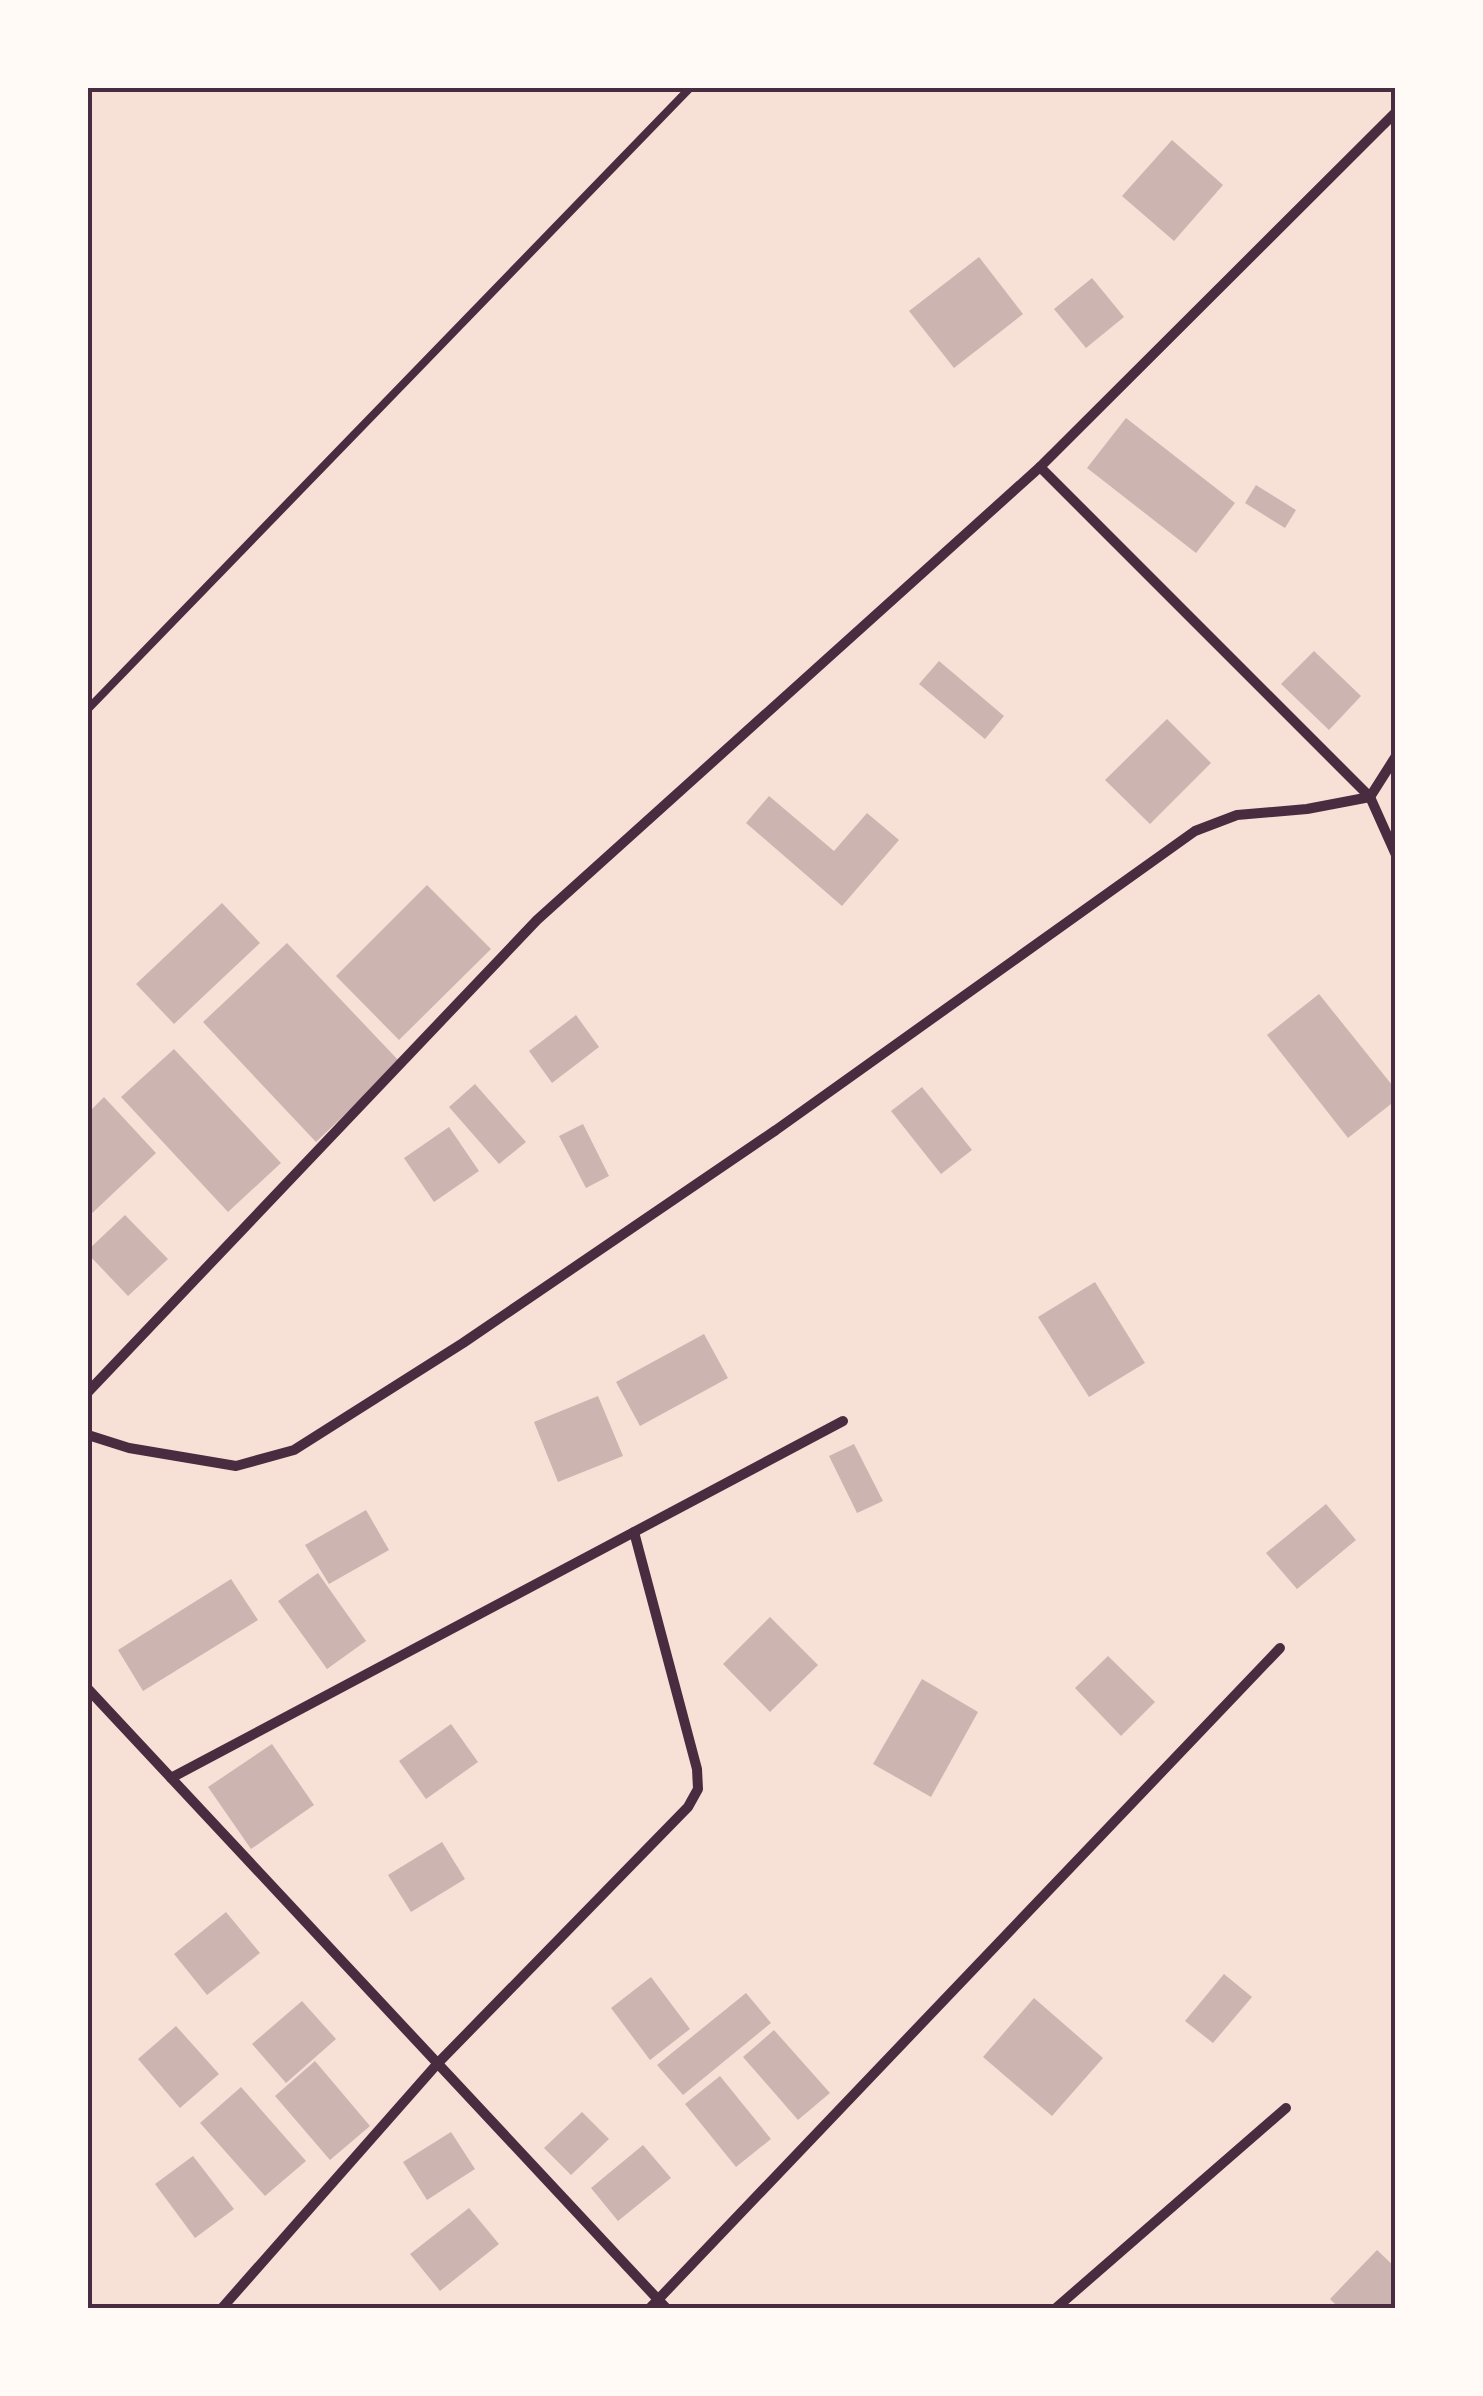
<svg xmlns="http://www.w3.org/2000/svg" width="1483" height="2396" font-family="'Zilla Slab',serif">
	<rect width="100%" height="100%" fill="#f7e1d7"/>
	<g fill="#ccb4b1">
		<path d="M1172,140L1223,185L1174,241L1122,196Z"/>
		<path d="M979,257L1023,314L954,368L909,311Z"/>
		<path d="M1092,278L1124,317L1086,348L1054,309Z"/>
		<path d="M1126,418L1235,503L1196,553L1087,468Z"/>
		<path d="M1256,485L1296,510L1285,528L1245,503Z"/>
		<path d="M1314,651L1361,696L1329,730L1281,684Z"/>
		<path d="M939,661L1004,716L985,739L919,684Z"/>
		<path d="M1167,719L1211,763L1150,824L1105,780Z"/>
		<path d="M769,796L834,851L867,813L899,840L842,906L746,823Z"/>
		<path d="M427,885L491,949L399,1040L336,976Z"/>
		<path d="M222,903L260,943L174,1024L136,984Z"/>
		<path d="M287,943L400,1062L316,1142L203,1022Z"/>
		<path d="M1319,994L1396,1090V1100L1348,1138L1267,1035Z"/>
		<path d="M576,1015L599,1047L552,1083L529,1051Z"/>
		<path d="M174,1049L281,1163L228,1212L121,1097Z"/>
		<path d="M475,1084L526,1142L499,1164L449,1107Z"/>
		<path d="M922,1087L972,1150L941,1174L891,1111Z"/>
		<path d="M104,1097L156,1153L88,1217V1113Z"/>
		<path d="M583,1124L609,1176L586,1188L559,1136Z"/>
		<path d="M449,1127L479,1171L434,1202L404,1158Z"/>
		<path d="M125,1215L168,1259L128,1296L88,1254V1250Z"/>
		<path d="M1095,1282L1145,1363L1089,1397L1038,1317Z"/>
		<path d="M704,1334L728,1378L640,1426L616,1382Z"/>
		<path d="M598,1396L623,1456L558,1482L534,1422Z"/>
		<path d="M854,1444L883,1501L857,1513L829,1456Z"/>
		<path d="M1326,1504L1356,1540L1297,1589L1266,1553Z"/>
		<path d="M366,1510L389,1550L329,1584L305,1545Z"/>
		<path d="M318,1573L366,1641L327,1669L278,1601Z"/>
		<path d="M231,1579L258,1620L143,1691L118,1650Z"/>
		<path d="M770,1617L818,1665L770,1712L723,1664Z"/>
		<path d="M1108,1656L1155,1702L1121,1736L1075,1688Z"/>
		<path d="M922,1679L978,1712L931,1797L873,1764Z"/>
		<path d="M451,1724L478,1762L426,1799L399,1761Z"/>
		<path d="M272,1744L314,1805L251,1849L208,1787Z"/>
		<path d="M442,1842L465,1879L411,1912L388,1875Z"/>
		<path d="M226,1912L260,1953L207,1995L174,1954Z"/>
		<path d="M1224,1974L1252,1997L1213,2043L1185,2021Z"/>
		<path d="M651,1977L690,2029L650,2060L611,2008Z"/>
		<path d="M746,1993L771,2023L683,2095L657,2065Z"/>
		<path d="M1034,1998L1103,2058L1052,2116L983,2057Z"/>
		<path d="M302,2001L336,2039L286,2083L252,2044Z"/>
		<path d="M176,2026L219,2074L180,2108L138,2059Z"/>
		<path d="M774,2030L830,2093L798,2120L743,2057Z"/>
		<path d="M315,2061L370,2126L330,2160L275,2096Z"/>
		<path d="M720,2076L771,2139L736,2167L685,2104Z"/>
		<path d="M241,2087L306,2161L265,2196L200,2123Z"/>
		<path d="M582,2112L609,2139L571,2175L544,2148Z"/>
		<path d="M451,2132L475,2169L427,2200L403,2162Z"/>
		<path d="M643,2145L671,2178L618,2221L591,2188Z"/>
		<path d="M193,2156L234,2209L195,2238L155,2184Z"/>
		<path d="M469,2208L499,2244L440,2291L410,2254Z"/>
		<path d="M1377,2250L1396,2268V2308H1339L1330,2299Z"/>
	</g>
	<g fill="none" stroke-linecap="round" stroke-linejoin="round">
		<path stroke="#4a2c40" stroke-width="8" d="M88,709L690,88"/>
		<g stroke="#4a2c40" stroke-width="10">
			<path d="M1040,467L1370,797L1396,855"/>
			<path d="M88,1392L537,920L1040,467L1396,112"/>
			<path d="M88,1435L129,1448L236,1466L294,1450L463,1343L776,1130L1195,831L1237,815L1307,809L1370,797L1396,756"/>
			<path d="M88,1689L666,2308"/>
			<path d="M171,1778L843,1421"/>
			<path d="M222,2308L438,2063L688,1807L698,1789L697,1769L634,1532"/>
			<path d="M650,2308L1280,1648"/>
			<path d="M1056,2308L1286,2108"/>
		</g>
	</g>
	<rect width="1483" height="2396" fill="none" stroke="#fffaf5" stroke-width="180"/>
	<rect x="90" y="90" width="1303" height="2216" fill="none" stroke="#4a2c40" stroke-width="4"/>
</svg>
